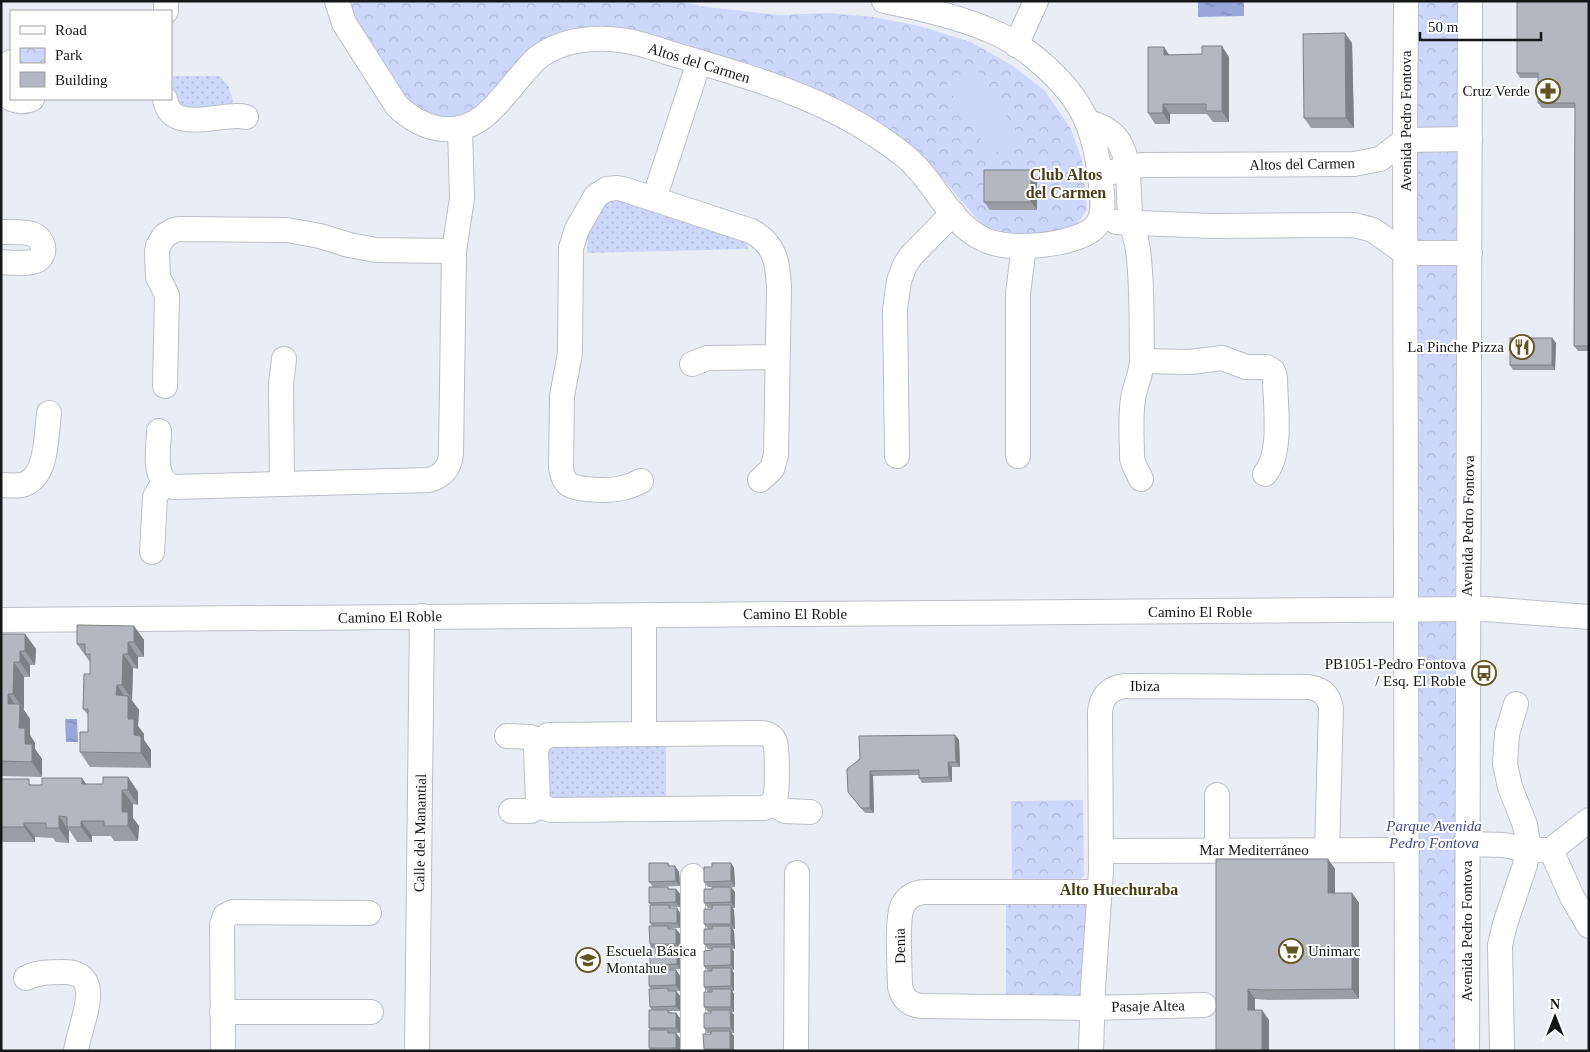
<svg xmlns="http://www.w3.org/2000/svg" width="1590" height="1052" font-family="'Times New Roman',serif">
	<defs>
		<pattern id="grass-dots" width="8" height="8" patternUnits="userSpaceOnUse" patternTransform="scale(1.25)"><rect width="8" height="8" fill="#cdd7fc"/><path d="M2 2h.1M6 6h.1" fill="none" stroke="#afb8d7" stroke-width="1.8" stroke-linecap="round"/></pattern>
		<pattern id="park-crowns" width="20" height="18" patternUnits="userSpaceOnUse" patternTransform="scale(1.25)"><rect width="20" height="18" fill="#cdd7fc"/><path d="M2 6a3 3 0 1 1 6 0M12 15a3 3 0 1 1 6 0" fill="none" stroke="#afb8d7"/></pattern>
		<pattern id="water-ripples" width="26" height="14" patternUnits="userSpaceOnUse" patternTransform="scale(1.25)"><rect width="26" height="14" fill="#99a6dc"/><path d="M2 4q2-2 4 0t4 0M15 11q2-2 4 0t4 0" fill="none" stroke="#7c86b1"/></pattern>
	</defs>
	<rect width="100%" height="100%" fill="#ebedf5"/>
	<g fill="url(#grass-dots)">
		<path d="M173,76H220L229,87L233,101L228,111L196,113L173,101Z"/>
		<path d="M617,197L746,240L748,249L587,253L589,222L599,204Z"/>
		<path d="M554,744H666V799H552L547,793V750Z"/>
	</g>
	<g fill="url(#park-crowns)">
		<path d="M348,1H680L706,7L779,15L827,13L874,17L919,26L971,42L1013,66L1045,91L1071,129L1082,160L1087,209L1078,223L1063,233L1014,236L983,226L933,167L901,140L862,113L809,86L769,70L707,54L552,39L476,111L455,121L421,117L393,91L348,6Z"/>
		<path d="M1413,1H1458L1455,599L1412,601Z"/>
		<path d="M1456,616V1051H1413L1411,618Z"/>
		<path d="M1083,800L1084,876L1076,883L1012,884L1011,801Z"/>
		<rect x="1006" y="904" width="80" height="96"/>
	</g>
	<path fill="#cdd7fc" d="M975,67L1020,138L991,156L946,85Z"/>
	<g fill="url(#water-ripples)">
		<path d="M1198,1H1244V16L1198,17Z"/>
		<path d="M65,719H77L78,742H66Z"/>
	</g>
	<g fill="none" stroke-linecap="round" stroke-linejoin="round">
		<defs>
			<g id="minor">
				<path d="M337,1L344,23L397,106C421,129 454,139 483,117C501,103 518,77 535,60C555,43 583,38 609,39C636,40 661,51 686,58C767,82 839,103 906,157C935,181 949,223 983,239C1008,252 1071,246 1093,229C1107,218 1102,192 1100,177C1098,159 1094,140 1088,124C1073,86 1027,45 989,30C956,16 920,8 884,1"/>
				<path d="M1406,1L1405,140L1407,1051"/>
				<path d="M166,11V1"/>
				<path d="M1016,45L1036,1"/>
				<path d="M1,74L5,67L11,62"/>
				<path d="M1,86C6,100 19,104 32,99"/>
				<path d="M165,99C171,136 223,111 246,117"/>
				<path d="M1087,122C1100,125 1112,131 1119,142C1132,162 1127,198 1131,221C1133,231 1137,240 1138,251C1143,287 1141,325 1142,361C1141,375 1135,386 1133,399C1130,418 1132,439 1132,458L1134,465L1141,479"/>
				<path d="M1113,172L1127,167L1143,165L1354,164L1380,159L1405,140L1470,139"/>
				<path d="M654,199L699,62"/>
				<path d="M1116,222L1211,226L1354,225L1373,230L1405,253H1470"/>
				<path d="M1,232C11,232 23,231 32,234C46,239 48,259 32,262C23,264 11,263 1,262"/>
				<path d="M1142,361L1190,362L1222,358L1246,367H1267L1273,371L1275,377C1275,405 1283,452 1265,474"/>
				<path d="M692,364L707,358L777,357"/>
				<path d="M165,386L167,295L158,277L157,252L158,246L164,236L174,230L179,229L287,230L320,236L349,245L376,250L454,251"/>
				<path d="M159,431C159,450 151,478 173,487L429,480C443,476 450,468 451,453L454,251L462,198L460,128"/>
				<path d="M897,456L895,309L899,281L905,265L911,256L953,213"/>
				<path d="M1018,456V293L1024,246"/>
				<path d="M641,481C635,484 629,487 622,488C610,491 576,491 567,483C563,479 562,473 561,468L562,396L570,353L571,248L577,229L596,196L607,189L617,188L623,189L751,231C775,243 778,263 779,288L776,455L772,469L760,480"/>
				<path d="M282,484L281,384L284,359"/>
				<path d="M1,485C9,485 17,487 25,484C48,475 46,434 49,413"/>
				<path d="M152,552L155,497L164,482"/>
				<path d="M644,615V734"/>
				<path d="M1,620L1486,609L1589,617"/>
				<path d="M763,733C769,734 773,737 775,742C777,748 778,792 775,798C773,803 769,806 764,808L551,810L545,808L538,801L536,750L539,742L548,735Z"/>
				<path d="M507,736L530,737L539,742"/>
				<path d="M1217,795V850"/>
				<path d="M772,803L785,811L810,812"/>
				<path d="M511,811H531L541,805"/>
				<path d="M1467,844L1504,845L1527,850H1551L1589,820"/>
				<path d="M1551,850L1572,897L1589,926"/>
				<path d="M1101,851L1407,850"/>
				<path d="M693,876V1051"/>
				<path d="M1100,892H926C916,892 908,896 903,905C896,917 900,970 900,987C903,999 910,1005 922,1006L1092,1008L1204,1005"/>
				<path d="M26,978C38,972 50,972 64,972C108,972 79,1025 76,1051"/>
				<path d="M222,1012H371"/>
				<path d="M223,1051L222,925L225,916L233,912L369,913"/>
				<path d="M417,1051L422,616"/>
				<path d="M796,1051L797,873"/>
				<path d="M1091,1051L1093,988L1101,871L1100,711C1102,696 1110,688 1125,686L1309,687C1322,689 1329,696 1331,708L1327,850"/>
				<path d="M1467,1051C1467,701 1470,351 1470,1"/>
				<path d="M1502,1051L1500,945L1505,924L1525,865L1528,843L1525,825L1510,787L1505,764L1507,734L1516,704"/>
			</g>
		</defs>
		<use href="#minor" stroke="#bcbec6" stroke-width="26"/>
		<use href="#minor" stroke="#fff" stroke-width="24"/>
	</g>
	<g fill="#9b9da4">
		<path d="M1589,1V351H1578L1574,346L1575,108H1542L1538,103V78H1520L1517,73Z"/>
		<path d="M1352,43L1354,128H1311L1304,118Z"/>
		<path d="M1164,47L1169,55L1229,57V122H1213L1207,114H1170V124H1155L1148,113Z"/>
		<path d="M1031,170L1037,178V210H990L984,202Z"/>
		<path d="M1552,338L1556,343L1555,370H1513L1510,365Z"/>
		<path d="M134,626L144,640V657H138V669L133,668L132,700L139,710L138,726L144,734V740L151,750V768L90,767L80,752L88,732V715L83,709L90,674V662L77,644Z"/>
		<path d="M1,634H25L36,649L35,665H30V677H24V709H23L30,719V735L35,743V749L42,759V777L1,776Z"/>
		<path d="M955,735L959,740L960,767H952V782L922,783L919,778V775L873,776L874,813H865L848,792L847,769Z"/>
		<path d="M128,777L138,792V805L133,804V818L139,826L138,841H114L111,836H92V842H77L70,831H69V843L56,842L53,838L35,837V842H3L1,839V779L33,785L103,784Z"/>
		<path d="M1216,859H1328L1335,869V893H1352L1359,903V999L1269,1000L1255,999V1010L1269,1020L1216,1051Z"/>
		<path d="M668,863L670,866H675L679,872L680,886L653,887L649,882Z"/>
		<path d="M731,863L734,868L735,887H715H731L735,892V908H733L734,910L735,929H733L734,931L735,949H732L734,952V970H732L734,973V991H732L734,994V1012H732L734,1015V1033H731L734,1036V1051H705L704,1049L711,1034V1033H707L704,1028L711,1012H708L704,1007L712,992H708L704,987L712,971H708L704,966L712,949H708L704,944L708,929L704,924L712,908H708L704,903L712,889V887H708L704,882L712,867Z"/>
		<path d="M668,887L669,889H676L680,894V907H671V908H677L680,913V928H670L676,929L680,934V949H671L680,954V969L669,970H676L680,976V991H670H676L680,996V1011H669L680,1018V1033H670L680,1038V1051H651L649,1048L651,1030L649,1028L652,1010L650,1007L651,989L649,986L652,968L650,965L651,947L650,944L652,926L650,923L651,905L649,903Z"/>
	</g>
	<g fill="#7e8086">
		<path d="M1345,33L1352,43L1354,128L1346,118Z"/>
		<path d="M1222,46L1229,57V122L1222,111Z"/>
		<path d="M1164,47L1171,58L1164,55Z"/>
		<path d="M1163,104L1170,114V124L1163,113Z"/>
		<path d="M1031,170L1037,178V210L1031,202Z"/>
		<path d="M1552,338L1556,343L1555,370L1552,365Z"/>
		<path d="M134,626L144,640V657L134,642Z"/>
		<path d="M25,634L36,649L35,665L25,651Z"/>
		<path d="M128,642L138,657V669L128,654Z"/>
		<path d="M20,651L30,665V677L20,662Z"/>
		<path d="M123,654L133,668L132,700L122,685Z"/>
		<path d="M14,662L24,677V709L13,694Z"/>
		<path d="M117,685L127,700L116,695Z"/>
		<path d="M8,694L18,709L8,704Z"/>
		<path d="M128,696L139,710L138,726L144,734V740L151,750V768L141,753L128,719Z"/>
		<path d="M20,704L30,719V735L35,743V749L42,759V777L32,762L19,728Z"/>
		<path d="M955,735L959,740L960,767L956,762Z"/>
		<path d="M948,762L952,767V782L949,777Z"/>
		<path d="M870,771L873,776L874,813L870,808Z"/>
		<path d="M128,777L138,792V805L128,790Z"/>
		<path d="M82,778L92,792L82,784Z"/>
		<path d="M122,790L133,804V818L139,826L138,841L128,826L122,812Z"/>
		<path d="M59,816L69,831V843L59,828Z"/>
		<path d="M81,821L92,836V842L81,827Z"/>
		<path d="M24,823L35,837V842L24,827Z"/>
		<path d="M1328,859L1335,869V903L1328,893Z"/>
		<path d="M731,863L734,868L735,887L731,881Z"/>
		<path d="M675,866L679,872L680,886L676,881Z"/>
		<path d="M731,887L735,892V908L731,902Z"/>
		<path d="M676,889L680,894V907L676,902Z"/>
		<path d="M1352,893L1359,903V999L1352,989Z"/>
		<path d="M731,905L734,910L735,929L731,924Z"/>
		<path d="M677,908L680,913V928L677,923Z"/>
		<path d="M731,926L734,931L735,949L731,944Z"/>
		<path d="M676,929L680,934V949L676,944Z"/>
		<path d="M731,947L734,952V970L731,965Z"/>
		<path d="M677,949L680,954V969L677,964Z"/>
		<path d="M731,968L734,973V991L731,986Z"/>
		<path d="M676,970L680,976V991L676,985Z"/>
		<path d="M731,989L734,994V1012L731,1007Z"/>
		<path d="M1248,989L1255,999V1020L1248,1010Z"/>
		<path d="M676,991L680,996V1011L676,1006Z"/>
		<path d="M730,1010L734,1015V1033L731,1028Z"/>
		<path d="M1262,1010L1269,1020V1051H1262Z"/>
		<path d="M676,1013L680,1018V1033L676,1028Z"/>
		<path d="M730,1031L734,1036V1051H732L730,1049Z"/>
		<path d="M676,1033L680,1038V1051H678L676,1048Z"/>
	</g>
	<g fill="#b4b7bf" stroke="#7e8086">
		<path d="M1517,1H1589V346H1574L1575,103H1538V73H1517Z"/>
		<path d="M1345,33L1346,118H1304L1303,34Z"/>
		<path d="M1202,46H1222V111H1206V104H1163V113H1148V47H1164V55L1202,54Z"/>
		<rect x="984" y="170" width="47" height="32"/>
		<rect x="1510" y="338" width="42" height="27"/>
		<path d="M77,625L134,626V642H128V654H123L122,685H117L116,695L128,696V719H134V735L141,736V753L80,752V732H88V709H83L84,674H90V654H85V644H77Z"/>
		<path d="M1,634H25V651H20V662H14L13,694H8V704H20L19,728H25V744H32V762L1,761Z"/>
		<path d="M955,735L956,762H948L949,777L919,778V770L870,771V808H861L848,792L847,769L860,759L859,736Z"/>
		<path d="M103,777H128V790H122V812H128V826H104V821H81V827H67V817L59,816V828H46V823H24V827H1V779H29V785H42V778H82V784H103Z"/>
		<path d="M1216,859H1328V893H1352V989L1261,990L1248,989V1010H1262V1051H1216Z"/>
		<path d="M649,863H668V866H675L676,881L649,882Z"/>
		<path d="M712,863H731V881L704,882V867H712Z"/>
		<path d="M649,887H668V889H676V902L649,903Z"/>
		<path d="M712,887H731V902L704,903V889H712Z"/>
		<path d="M650,905H669V908H677V923H650Z"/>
		<path d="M712,905H731V924H704V909H712Z"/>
		<path d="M649,926H668V929H676V944H650Z"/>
		<path d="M712,926H731V944H704V929H712Z"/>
		<path d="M669,946V949H677V964L650,965V947Z"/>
		<path d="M712,947H731V965L704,966V951L712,950Z"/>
		<path d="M649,968H668V970H676V985L649,986Z"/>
		<path d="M712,968H731V986L704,987V971H712Z"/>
		<path d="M668,988V991H676V1006L650,1007L649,989Z"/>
		<path d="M712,989H731V1007H704V992H712Z"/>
		<path d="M649,1010H668V1013H676V1028H649Z"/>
		<path d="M711,1010H730L731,1028H704V1013H711Z"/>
		<path d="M649,1030H668V1033H676V1048H649Z"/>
		<path d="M711,1031H730V1049H704L703,1034H711Z"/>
	</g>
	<defs>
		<symbol id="pharmacy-ring" viewBox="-11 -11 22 22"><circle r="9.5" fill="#fff" stroke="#635522" stroke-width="1.5"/><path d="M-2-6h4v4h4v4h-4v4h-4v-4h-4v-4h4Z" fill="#635522"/></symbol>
		<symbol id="restaurant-ring" viewBox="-11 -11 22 22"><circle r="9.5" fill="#fff" stroke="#635522" stroke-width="1.5"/><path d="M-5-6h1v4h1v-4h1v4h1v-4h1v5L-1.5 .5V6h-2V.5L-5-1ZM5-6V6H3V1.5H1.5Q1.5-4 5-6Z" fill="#635522"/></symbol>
		<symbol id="bus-ring" viewBox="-11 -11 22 22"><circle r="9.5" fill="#fff" stroke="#635522" stroke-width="1.5"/><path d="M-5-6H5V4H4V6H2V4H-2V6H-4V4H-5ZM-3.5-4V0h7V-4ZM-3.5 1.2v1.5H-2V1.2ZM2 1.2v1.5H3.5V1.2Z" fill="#635522"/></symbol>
		<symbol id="supermarket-ring" viewBox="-11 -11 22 22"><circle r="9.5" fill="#fff" stroke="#635522" stroke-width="1.5"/><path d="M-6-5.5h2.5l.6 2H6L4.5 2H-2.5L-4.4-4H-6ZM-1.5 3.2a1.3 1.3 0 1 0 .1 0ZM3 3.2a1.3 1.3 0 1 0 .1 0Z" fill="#635522"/></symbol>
		<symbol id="school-ring" viewBox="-11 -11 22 22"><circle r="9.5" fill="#fff" stroke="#635522" stroke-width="1.5"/><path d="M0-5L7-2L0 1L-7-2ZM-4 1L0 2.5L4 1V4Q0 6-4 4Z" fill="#635522"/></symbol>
	</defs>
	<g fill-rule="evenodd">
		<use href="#pharmacy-ring" x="1534" y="77" width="28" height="28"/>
		<use href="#restaurant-ring" x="1508" y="333" width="28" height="28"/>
		<use href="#bus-ring" x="1470" y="659" width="28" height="28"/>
		<use href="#supermarket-ring" x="1277" y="937" width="28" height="28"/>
		<use href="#school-ring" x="574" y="946" width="28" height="28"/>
	</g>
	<g text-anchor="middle" stroke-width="4" stroke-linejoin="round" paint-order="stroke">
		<g font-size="15" fill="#151618" stroke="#fff">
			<text transform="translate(699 63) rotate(17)" y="5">Altos del Carmen</text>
			<text transform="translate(1406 121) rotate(-90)" y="5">Avenida Pedro Fontova</text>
			<text transform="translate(1302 164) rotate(-1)" y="5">Altos del Carmen</text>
			<text transform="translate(1468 526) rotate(-89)" y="5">Avenida Pedro Fontova</text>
			<text x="1200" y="617">Camino El Roble</text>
			<text x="795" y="619">Camino El Roble</text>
			<text transform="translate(390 617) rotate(-1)" y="5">Camino El Roble</text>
			<text x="1145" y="691">Ibiza</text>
			<text transform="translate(420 833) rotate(-89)" y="5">Calle del Manantial</text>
			<text x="1254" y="855">Mar Mediterráneo</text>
			<text transform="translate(1467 931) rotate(-90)" y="5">Avenida Pedro Fontova</text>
			<text transform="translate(900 946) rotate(-91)" y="5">Denia</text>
			<text transform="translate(1148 1006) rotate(-1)" y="5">Pasaje Altea</text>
		</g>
		<g font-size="15" fill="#151618" stroke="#fff" text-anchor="end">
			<text x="1530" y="96">Cruz Verde</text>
			<text x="1504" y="352">La Pinche Pizza</text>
			<text x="1466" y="669">PB1051-Pedro Fontova<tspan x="1466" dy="17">/ Esq. El Roble</tspan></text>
			<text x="606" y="956" text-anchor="start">Escuela Básica<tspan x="606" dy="17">Montahue</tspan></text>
			<text x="1308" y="956" text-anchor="start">Unimarc</text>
		</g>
		<g font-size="15" font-style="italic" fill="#3f4a8d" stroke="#fff">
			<text x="1434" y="831">Parque Avenida<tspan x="1434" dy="17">Pedro Fontova</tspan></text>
		</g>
		<g font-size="16" font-weight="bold" fill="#493e15" stroke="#fff">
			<text x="1066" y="180">Club Altos<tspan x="1066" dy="18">del Carmen</tspan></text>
			<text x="1119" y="895">Alto Huechuraba</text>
		</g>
	</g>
	<rect width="1590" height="1052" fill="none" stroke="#151618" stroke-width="5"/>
	<rect x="10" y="10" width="162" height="90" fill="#ffffff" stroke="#a1a2a3"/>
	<rect x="20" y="26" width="25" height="8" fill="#ffffff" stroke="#a1a2a3"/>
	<text x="55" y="35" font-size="15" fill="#151618">Road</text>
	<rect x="20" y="48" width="25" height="15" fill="url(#park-crowns)" stroke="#a1a2a3"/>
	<text x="55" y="60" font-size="15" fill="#151618">Park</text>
	<rect x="20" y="72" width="25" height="15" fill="#b4b7bf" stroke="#a1a2a3"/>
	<text x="55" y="85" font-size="15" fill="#151618">Building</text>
	<g transform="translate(1555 1017)" stroke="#ffffff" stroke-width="4" paint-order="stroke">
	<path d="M0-4L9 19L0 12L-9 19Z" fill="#151618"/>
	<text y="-8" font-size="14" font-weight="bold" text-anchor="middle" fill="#151618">N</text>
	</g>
	<path d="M1420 32v8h121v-8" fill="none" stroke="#151618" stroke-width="2.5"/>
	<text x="1428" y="32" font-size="15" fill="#151618" stroke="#ffffff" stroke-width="4" paint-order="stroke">50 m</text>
</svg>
